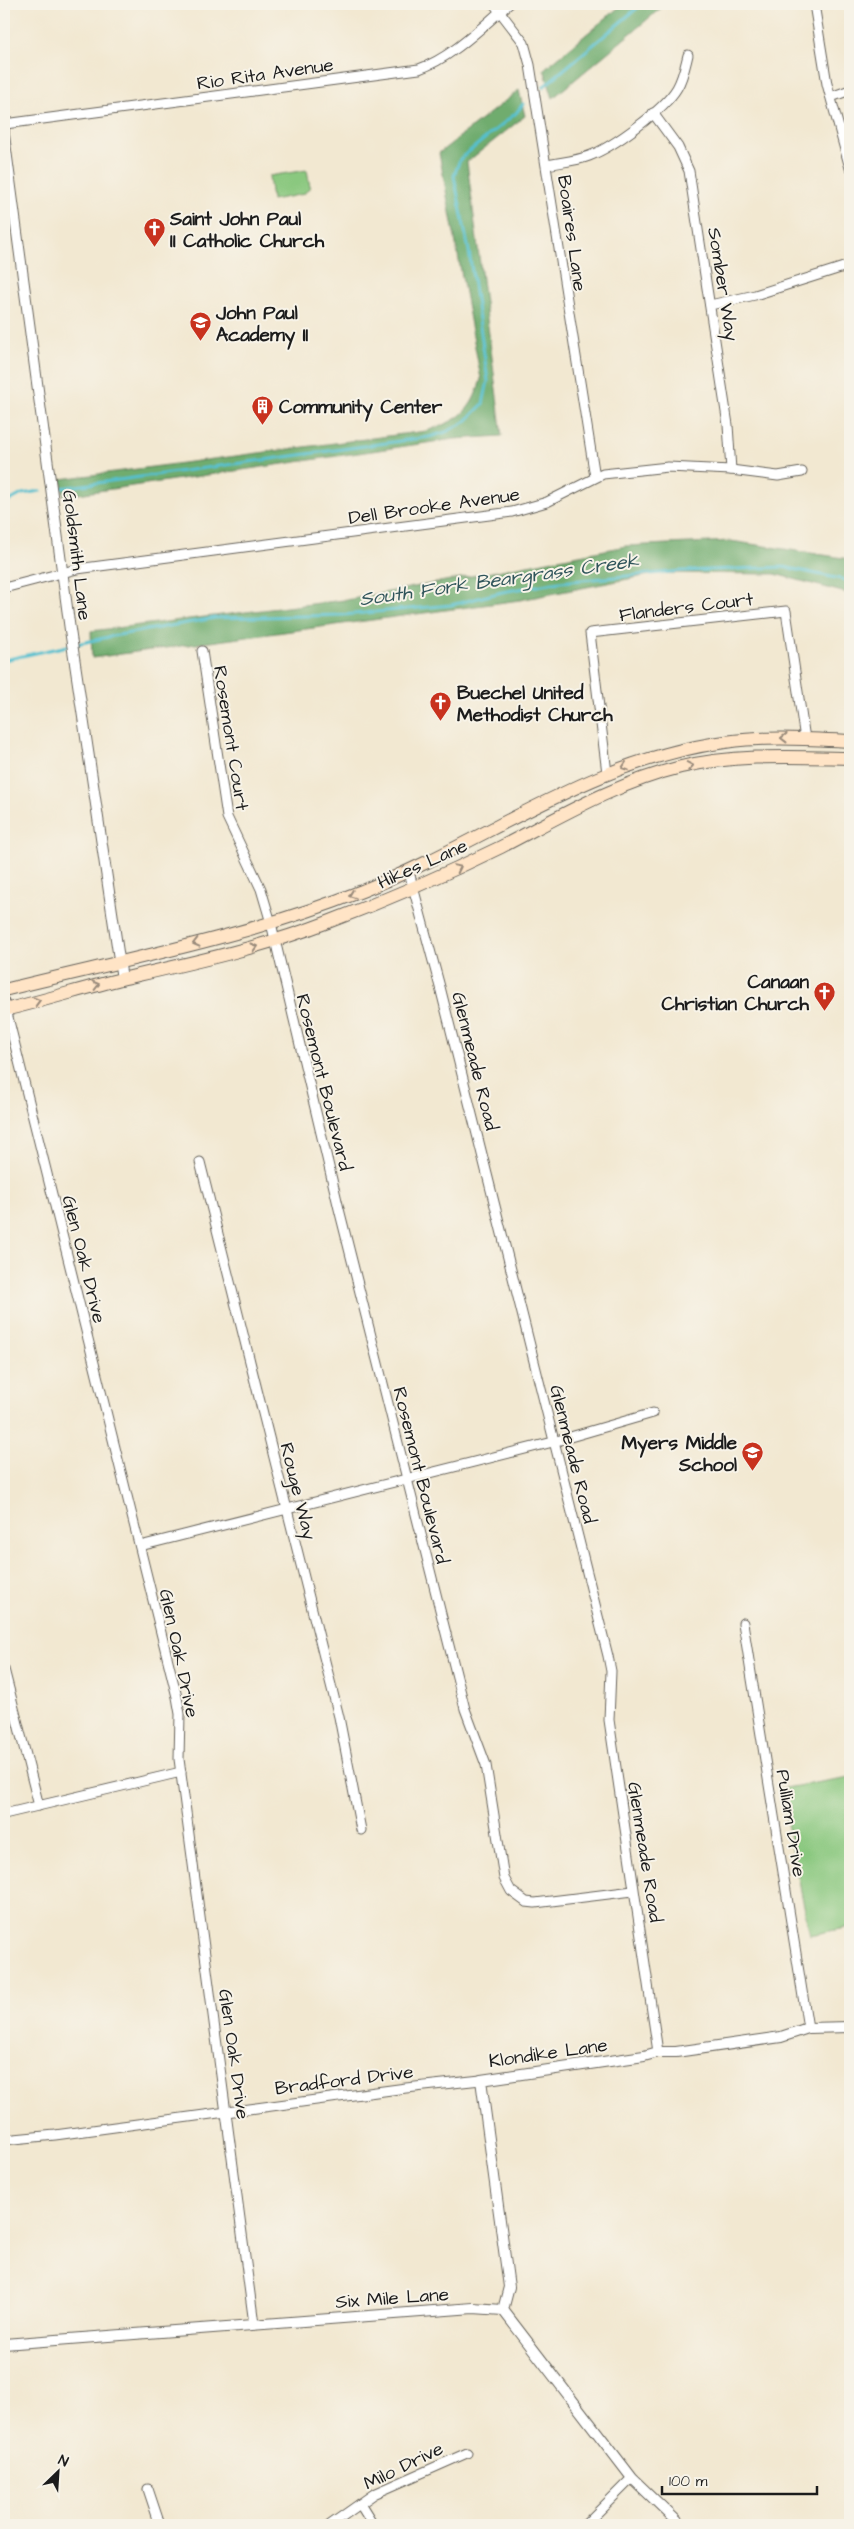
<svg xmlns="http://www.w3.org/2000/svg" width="854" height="2529" font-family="'Architects Daughter',sans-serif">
	<rect width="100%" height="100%" fill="#f7f3e8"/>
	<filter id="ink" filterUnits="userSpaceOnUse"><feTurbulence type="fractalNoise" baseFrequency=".02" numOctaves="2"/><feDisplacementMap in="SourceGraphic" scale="10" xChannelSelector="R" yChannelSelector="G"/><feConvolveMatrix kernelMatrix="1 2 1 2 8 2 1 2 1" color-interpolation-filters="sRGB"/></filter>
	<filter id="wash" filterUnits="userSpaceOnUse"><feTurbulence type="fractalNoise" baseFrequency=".0096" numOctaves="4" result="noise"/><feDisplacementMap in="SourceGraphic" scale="20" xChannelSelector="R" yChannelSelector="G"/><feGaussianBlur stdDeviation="1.12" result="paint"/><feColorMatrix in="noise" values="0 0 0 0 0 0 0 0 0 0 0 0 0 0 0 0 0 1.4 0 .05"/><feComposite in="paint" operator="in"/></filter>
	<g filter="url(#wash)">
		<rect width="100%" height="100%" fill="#f2e8d1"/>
		<g fill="#8ac87f" stroke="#53724e">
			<path d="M307,170L310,187L304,194L272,200L269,176Z"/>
			<path d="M850,1777V1927L810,1935L780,1789Z"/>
		</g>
		<g fill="#6fac6e" stroke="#466445">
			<path d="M623,4H666L553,98L544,69Z"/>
			<path d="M519,90L525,116L467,162L502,436L454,439L64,496L61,479L426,431C459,420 471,413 481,379L439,153Z"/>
			<path d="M731,541L850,559V594L775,574L659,573L520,600L92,658L91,631L352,599L626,546Z"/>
		</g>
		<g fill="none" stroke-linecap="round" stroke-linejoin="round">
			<g stroke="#55c0cf" stroke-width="3">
				<path d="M543,87L642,4"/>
				<path d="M61,488L429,437L446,432L465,422L483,404L488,381L469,251L454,176L460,159L516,113L523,104"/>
				<path d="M4,504L22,494L40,491"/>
				<path d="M4,660L113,636L215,618L343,615L451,605L502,592L560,582L682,571L784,567L850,581"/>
			</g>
		</g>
	</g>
	<g filter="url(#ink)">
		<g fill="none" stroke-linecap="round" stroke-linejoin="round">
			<defs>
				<g id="minor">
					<path d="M494,4L524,43L530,65L595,477"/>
					<path d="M814,4L827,84L850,168"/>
					<path d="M831,97L850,90"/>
					<path d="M653,113L678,147L689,171L728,425L731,470"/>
					<path d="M5,124L419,69C453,57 481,27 509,4"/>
					<path d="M547,165C561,162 576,161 589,156C613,147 664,110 677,88C683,78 685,67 688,55"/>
					<path d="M710,305L755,295L850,265"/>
					<path d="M4,588L77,569L512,512L547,502L603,474L668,467L731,470L778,476L802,472"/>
					<path d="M202,651L227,817L261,889L271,923L339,1209L465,1709L486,1765L504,1878L511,1891L526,1902L535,1903L633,1891"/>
					<path d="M607,773L590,633L786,611L805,739"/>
					<path d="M409,872L440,987L608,1656L611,1671L609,1720L658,2052"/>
					<path d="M4,1001L177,1697L180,1714L179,1759L254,2324"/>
					<path d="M200,1162L339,1717L361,1830"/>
					<path d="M140,1546L553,1442L653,1413"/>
					<path d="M743,1623L808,2028"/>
					<path d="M4,1669L39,1806"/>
					<path d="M4,1814L181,1772"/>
					<path d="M4,2140L55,2135L406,2088L481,2080"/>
					<path d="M148,2489L160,2525"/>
					<path d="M360,2504L373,2525"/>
					<path d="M330,2525L374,2494L467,2453"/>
					<path d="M585,2525L632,2478"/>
				</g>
				<g id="tertiary">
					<path d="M4,103V135"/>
					<path d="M4,135L70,630L122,979"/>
					<path d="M503,2310L509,2287L481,2080L644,2056L658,2052H676L781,2037L808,2028L850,2027"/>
					<path d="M4,2344L473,2308L503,2310L632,2478L681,2525"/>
				</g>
				<g id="secondary">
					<path d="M4,990C124,960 247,937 362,891C486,842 589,760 725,742C767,736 808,739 850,741"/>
					<path d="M4,1010C43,1001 81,989 121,979C191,963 261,948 328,922C387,900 444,875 501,847C559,817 616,783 681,767C736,754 794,757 850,758"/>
				</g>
			</defs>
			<use href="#minor" stroke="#67635b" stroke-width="11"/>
			<use href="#tertiary" stroke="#67635b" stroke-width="12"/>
			<use href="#secondary" stroke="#67635b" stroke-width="14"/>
			<use href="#minor" stroke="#fff" stroke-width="9"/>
			<use href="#tertiary" stroke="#fff" stroke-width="10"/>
			<use href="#secondary" stroke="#ffe4c6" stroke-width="12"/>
		</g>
		<defs><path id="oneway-chevron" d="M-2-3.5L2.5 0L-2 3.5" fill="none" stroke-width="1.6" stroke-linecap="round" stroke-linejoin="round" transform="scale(1.25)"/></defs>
		<g stroke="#998a7a">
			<use href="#oneway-chevron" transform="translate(784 738) rotate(-180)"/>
			<use href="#oneway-chevron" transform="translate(690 766) rotate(-10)"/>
			<use href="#oneway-chevron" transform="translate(625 767) rotate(161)"/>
			<use href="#oneway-chevron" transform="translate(458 868) rotate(-26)"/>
			<use href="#oneway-chevron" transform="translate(352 895) rotate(159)"/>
			<use href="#oneway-chevron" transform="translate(196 943) rotate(166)"/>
			<use href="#oneway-chevron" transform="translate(254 947) rotate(-16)"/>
			<use href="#oneway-chevron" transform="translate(96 985) rotate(-14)"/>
			<use href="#oneway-chevron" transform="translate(37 1001) rotate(-16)"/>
		</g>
	</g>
	<defs>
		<symbol id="church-pin" viewBox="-11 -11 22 30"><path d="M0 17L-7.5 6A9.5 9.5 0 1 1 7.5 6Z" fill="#c8321e" stroke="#f7f3e8"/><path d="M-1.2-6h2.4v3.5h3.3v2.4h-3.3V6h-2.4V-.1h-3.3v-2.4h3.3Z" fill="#fff"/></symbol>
		<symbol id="school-pin" viewBox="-11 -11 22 30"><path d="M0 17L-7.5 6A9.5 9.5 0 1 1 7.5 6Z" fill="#c8321e" stroke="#f7f3e8"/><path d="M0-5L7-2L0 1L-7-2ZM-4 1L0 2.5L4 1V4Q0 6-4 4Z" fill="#fff"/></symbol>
		<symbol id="building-pin" viewBox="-11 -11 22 30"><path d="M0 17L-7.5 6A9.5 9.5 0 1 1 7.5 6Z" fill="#c8321e" stroke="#f7f3e8"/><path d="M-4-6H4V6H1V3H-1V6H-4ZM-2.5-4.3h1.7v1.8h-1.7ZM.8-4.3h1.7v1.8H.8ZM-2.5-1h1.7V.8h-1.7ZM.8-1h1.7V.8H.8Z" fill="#fff"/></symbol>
	</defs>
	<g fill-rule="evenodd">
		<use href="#church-pin" x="142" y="216" width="25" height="34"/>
		<use href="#school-pin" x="188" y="310" width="25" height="34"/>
		<use href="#building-pin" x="250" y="394" width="25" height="34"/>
		<use href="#church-pin" x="428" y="690" width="25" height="34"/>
		<use href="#church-pin" x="812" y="980" width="25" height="34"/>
		<use href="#school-pin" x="740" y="1440" width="25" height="34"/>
	</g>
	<g text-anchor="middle" stroke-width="4" stroke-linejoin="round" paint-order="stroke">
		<g font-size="19" fill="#1c1c1c" stroke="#f7f3e8">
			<text transform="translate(265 73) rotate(-8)" y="7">Rio Rita Avenue</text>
			<text transform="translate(573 233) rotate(82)" y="7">Boaires Lane</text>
			<text transform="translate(724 284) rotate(81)" y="7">Somber Way</text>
			<text transform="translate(434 505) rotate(-8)" y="7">Dell Brooke Avenue</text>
			<text transform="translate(78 555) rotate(83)" y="7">Goldsmith Lane</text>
			<text transform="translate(686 606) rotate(-7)" y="7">Flanders Court</text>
			<text transform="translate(232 738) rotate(81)" y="7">Rosemont Court</text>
			<text transform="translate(422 863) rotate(-24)" y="7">Hikes Lane</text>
			<text transform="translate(476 1061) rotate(76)" y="7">Glenmeade Road</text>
			<text transform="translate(325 1082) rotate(76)" y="7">Rosemont Boulevard</text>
			<text transform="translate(85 1259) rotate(76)" y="7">Glen Oak Drive</text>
			<text transform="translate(574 1454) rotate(76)" y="7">Glenmeade Road</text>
			<text transform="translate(422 1475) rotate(76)" y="7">Rosemont Boulevard</text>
			<text transform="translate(299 1491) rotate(76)" y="7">Rouge Way</text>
			<text transform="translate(180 1653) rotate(78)" y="7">Glen Oak Drive</text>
			<text transform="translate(792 1823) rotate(81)" y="7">Pulliam Drive</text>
			<text transform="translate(646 1852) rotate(81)" y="7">Glenmeade Road</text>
			<text transform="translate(548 2052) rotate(-8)" y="7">Klondike Lane</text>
			<text transform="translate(235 2054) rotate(82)" y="7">Glen Oak Drive</text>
			<text transform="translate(344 2079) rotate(-7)" y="7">Bradford Drive</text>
			<text transform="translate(392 2297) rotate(-4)" y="7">Six Mile Lane</text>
			<text transform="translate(403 2465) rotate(-26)" y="7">Milo Drive</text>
		</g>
		<g font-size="19" font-weight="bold" fill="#1c1c1c" stroke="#f7f3e8" text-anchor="start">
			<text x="170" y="225">Saint John Paul<tspan x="170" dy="22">II Catholic Church</tspan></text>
			<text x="216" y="319">John Paul<tspan x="216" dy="22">Academy II</tspan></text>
			<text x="279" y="413">Community Center</text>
			<text x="457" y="699">Buechel United<tspan x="457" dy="22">Methodist Church</tspan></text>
			<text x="809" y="988" text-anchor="end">Canaan<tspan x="809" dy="22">Christian Church</tspan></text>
			<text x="737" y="1449" text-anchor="end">Myers Middle<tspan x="737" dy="22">School</tspan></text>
		</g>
		<g font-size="20" font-style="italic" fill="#30555b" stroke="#f7f3e8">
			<text transform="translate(499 579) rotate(-8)" y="7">South Fork Beargrass Creek</text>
		</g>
	</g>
	<rect width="854" height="2529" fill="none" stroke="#f7f3e8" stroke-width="20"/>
	<g transform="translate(58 2472) rotate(25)" stroke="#f7f3e8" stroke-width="4" paint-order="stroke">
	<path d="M0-4L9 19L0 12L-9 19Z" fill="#1c1c1c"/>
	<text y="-8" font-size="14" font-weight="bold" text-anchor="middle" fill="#1c1c1c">N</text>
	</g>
	<path d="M662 2486v8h155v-8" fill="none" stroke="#1c1c1c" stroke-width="2.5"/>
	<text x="669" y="2486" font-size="15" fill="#1c1c1c" stroke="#f7f3e8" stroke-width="4" paint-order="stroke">100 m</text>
</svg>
